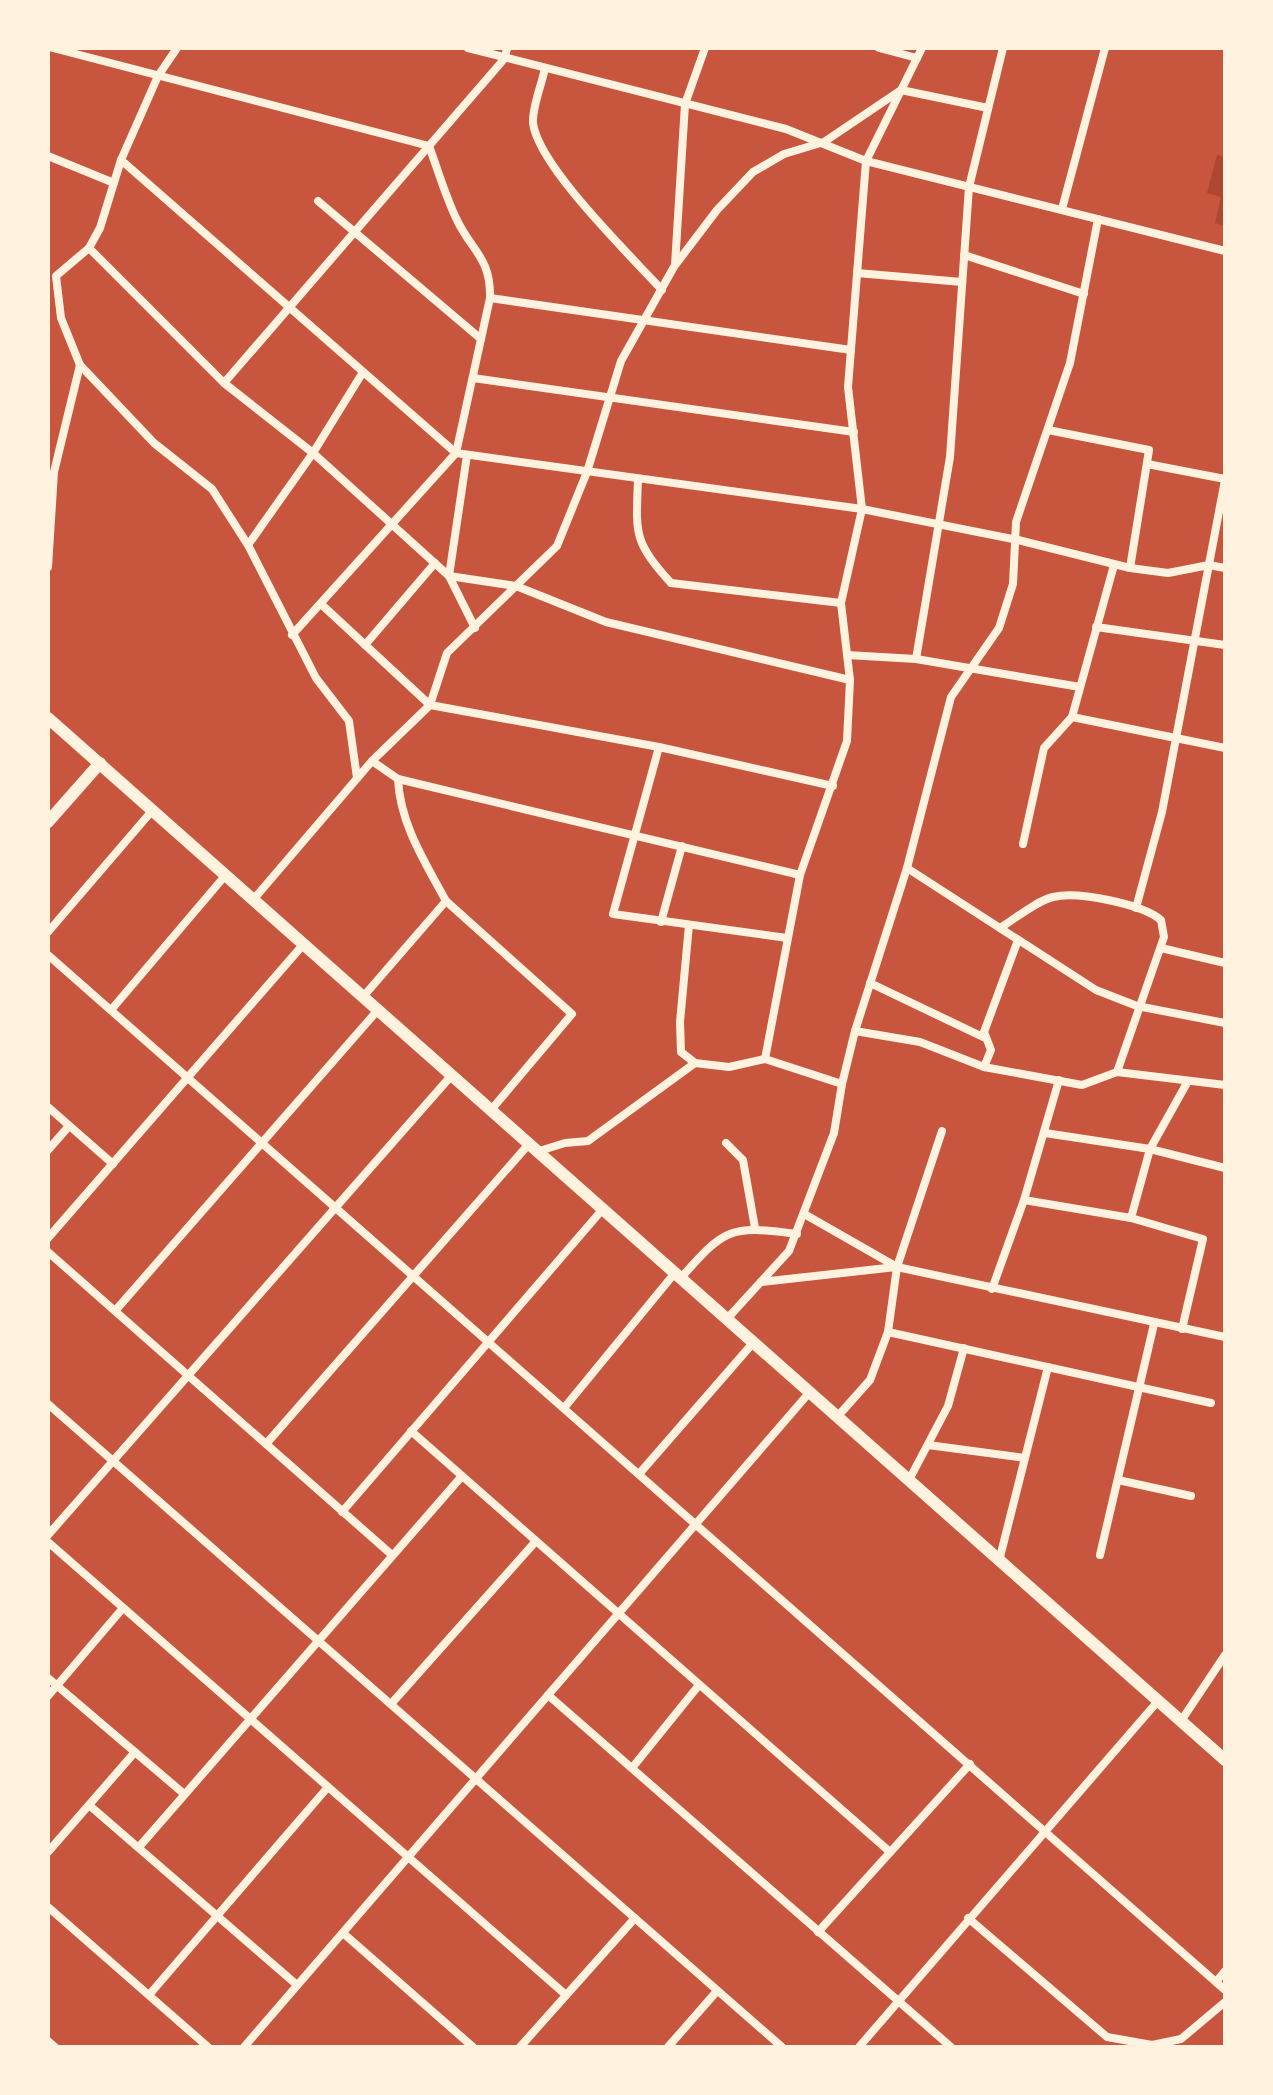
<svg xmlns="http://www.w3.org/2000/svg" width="1273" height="2095" font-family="'Varela Round',sans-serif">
	<rect width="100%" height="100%" fill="#c8553d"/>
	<path fill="#ae4732" d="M1217,155L1225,157V226L1215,223L1221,197L1207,193Z"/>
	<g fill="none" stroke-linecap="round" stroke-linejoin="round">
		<g stroke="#fff3e0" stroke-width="8">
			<path d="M53,48L429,146C438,170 445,195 456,218C471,251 491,257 490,298L456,453L292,635"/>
			<path d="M468,48L786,129L866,161L1225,251"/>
			<path d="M879,48L917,58"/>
			<path d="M545,68C542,84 532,107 533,123C538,166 631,256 662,290"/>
			<path d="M48,156L114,183"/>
			<path d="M121,160L456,453L862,509L1018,540L1130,568L1168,573L1209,565L1225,568"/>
			<path d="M318,201L481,339"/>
			<path d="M1062,209L1105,48"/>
			<path d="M89,248L224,383L313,453L449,576L516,586L606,622L850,680"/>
			<path d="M964,255L1084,294"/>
			<path d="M676,264L717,210L753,172L784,154L824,142L901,90L988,108"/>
			<path d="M857,273L962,282"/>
			<path d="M490,298L851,350"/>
			<path d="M80,365L154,443L212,489L248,545L316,678L349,721L357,778"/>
			<path d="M473,378L854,432"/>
			<path d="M224,383L505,58L507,48"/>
			<path d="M1048,430L1149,450L1130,568"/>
			<path d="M467,455L449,576L475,628"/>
			<path d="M1147,464L1225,479"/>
			<path d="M638,479C636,534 633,541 671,583L841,603"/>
			<path d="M248,545L313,453L363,372"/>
			<path d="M48,567L54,472L80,365L61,318L56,276L89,248L100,228L121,160L158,76L177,48"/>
			<path d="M321,604L430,705L659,747L833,786"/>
			<path d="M1096,627L1225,645"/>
			<path d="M365,645L435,563"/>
			<path d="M847,655L916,659L1080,687"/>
			<path d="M916,659L950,457L969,187L1003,48"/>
			<path d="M1072,717L1225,748"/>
			<path d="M659,747L613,914L787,938"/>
			<path d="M372,761L398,779L800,875"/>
			<path d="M1023,844L1044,748L1072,717L1114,565"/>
			<path d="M907,868L1096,990L1137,1006L1225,1023"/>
			<path d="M253,900L372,761L430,705L447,653L557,546L587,472L621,361L675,265L685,104L705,48"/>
			<path d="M446,901L572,1014L491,1110"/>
			<path d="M1136,908L1162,812L1225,480"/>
			<path d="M661,922L682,846"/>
			<path d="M689,925L680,1022L681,1052L695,1063"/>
			<path d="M1000,928C1015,919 1036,901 1053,897C1078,891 1142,904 1161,920L1164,937L1117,1072"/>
			<path d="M48,932L151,812"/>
			<path d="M1161,948L1225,963"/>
			<path d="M48,955L1225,1990"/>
			<path d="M870,983L983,1037"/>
			<path d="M362,998L446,901C425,862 400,824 398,779"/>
			<path d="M111,1010L224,877"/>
			<path d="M855,1031L920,1042L984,1067L1082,1085L1117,1072L1225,1085"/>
			<path d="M765,1059L800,875L847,741L850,680L841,603L862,509L848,387L866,161L922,48"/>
			<path d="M984,1067L991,1050L984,1032L1018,940"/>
			<path d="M48,1107L113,1164"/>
			<path d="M1045,1133L1150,1149L1225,1168"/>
			<path d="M726,1143L743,1160L755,1228"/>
			<path d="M48,1150L69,1126"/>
			<path d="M536,1152L565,1143L588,1141L695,1063L729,1067L765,1059L842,1084L855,1031L907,868L951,697L999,628L1013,584L1016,522L1070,363L1098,219"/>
			<path d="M1024,1200L1131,1218L1203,1239L1182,1329"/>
			<path d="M806,1215L897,1267L1225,1337"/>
			<path d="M1131,1218L1150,1149L1188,1081"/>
			<path d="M48,1238L302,946"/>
			<path d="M48,1252L392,1555"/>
			<path d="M680,1279C725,1228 729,1225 797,1234"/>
			<path d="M761,1282L896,1267"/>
			<path d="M992,1289L1024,1200L1059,1080"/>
			<path d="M115,1311L377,1011"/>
			<path d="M726,1320L789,1251L834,1133L842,1084"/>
			<path d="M888,1332L1211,1403"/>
			<path d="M48,1404L782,2047"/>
			<path d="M564,1408L674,1274"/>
			<path d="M838,1416L870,1380L888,1332L897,1267L942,1131"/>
			<path d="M411,1431L890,1852"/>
			<path d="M266,1444L528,1145"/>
			<path d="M928,1445L1025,1458"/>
			<path d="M639,1474L753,1343"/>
			<path d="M909,1480L948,1406L964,1348"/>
			<path d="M1118,1480L1191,1496"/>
			<path d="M342,1512L602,1210"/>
			<path d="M48,1535L451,1076"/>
			<path d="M48,1542L566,1995"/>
			<path d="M1100,1555L1154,1324"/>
			<path d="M999,1561L1048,1367"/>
			<path d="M48,1678L183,1793"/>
			<path d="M548,1695L951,2047"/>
			<path d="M48,1696L123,1608"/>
			<path d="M391,1704L536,1541"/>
			<path d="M1181,1721L1225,1655"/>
			<path d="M632,1768L699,1685"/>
			<path d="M89,1805L297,1985"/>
			<path d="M139,1847L462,1476"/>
			<path d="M48,1852L135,1752"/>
			<path d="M48,1907L208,2047"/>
			<path d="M968,1918L1107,2037L1152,2045L1181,2039L1225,2002"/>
			<path d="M818,1932L970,1764"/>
			<path d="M343,1933L473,2047"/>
			<path d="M1216,1982L1225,1971"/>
			<path d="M149,1995L328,1787"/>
			<path d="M48,2041L55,2047"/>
			<path d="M244,2047L809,1393"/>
			<path d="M520,2047L635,1918"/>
			<path d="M668,2047L717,1991"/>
			<path d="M859,2047L1158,1701"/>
		</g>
		<g stroke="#fff3e0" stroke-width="12">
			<path d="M48,718L1225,1760"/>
			<path d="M48,822L100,763"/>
		</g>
	</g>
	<rect width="1273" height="2095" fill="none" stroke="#fff3e0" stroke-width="100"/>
</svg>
